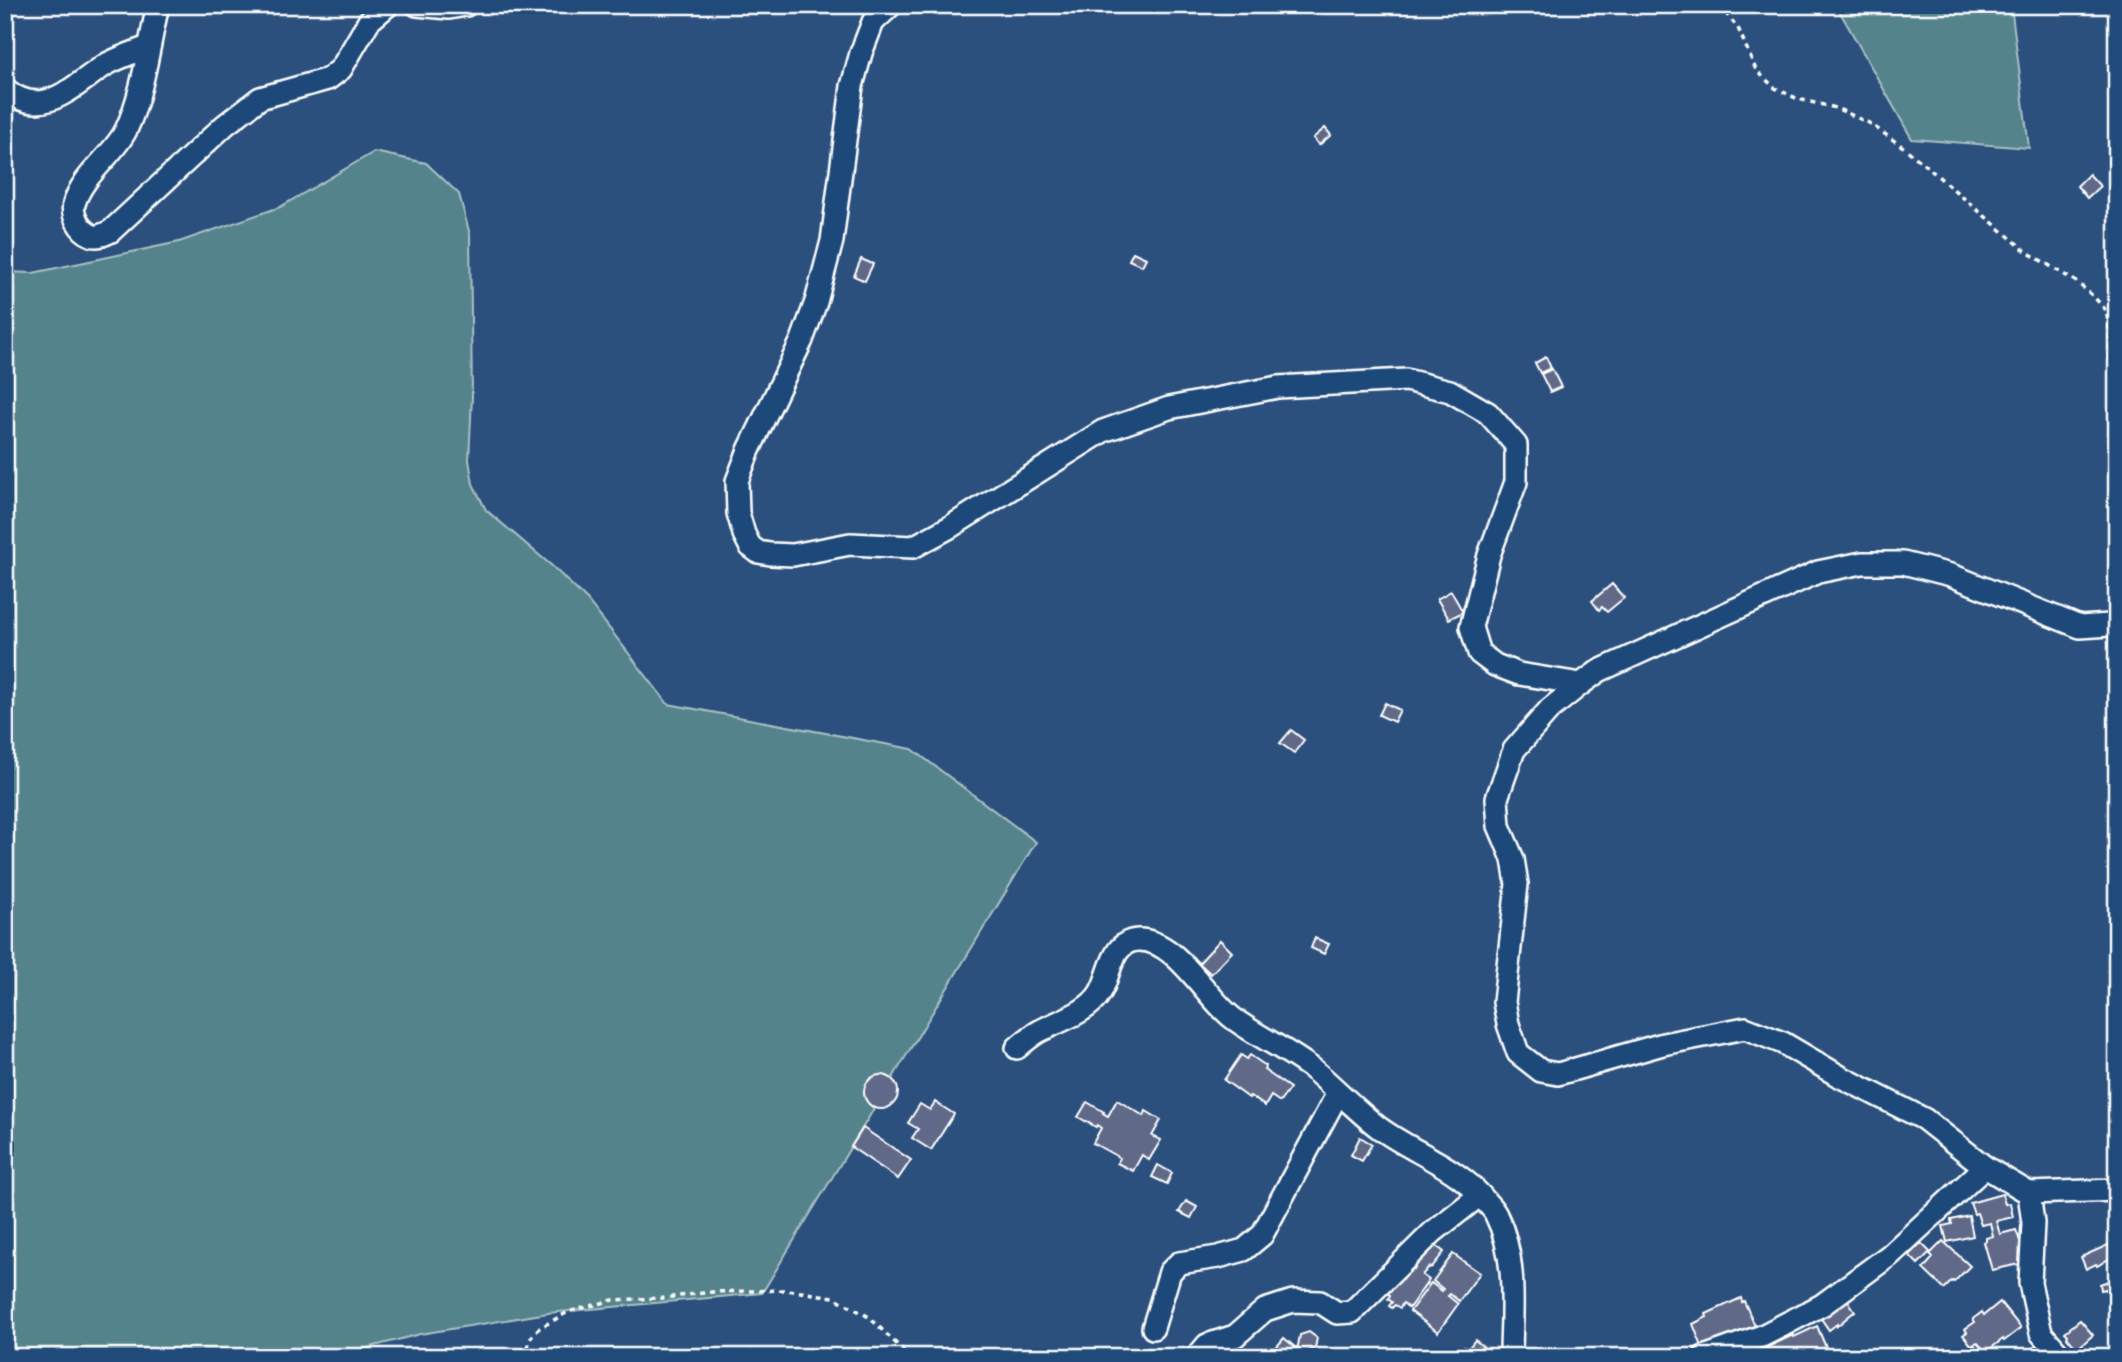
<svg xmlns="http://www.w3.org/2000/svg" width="2122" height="1362" font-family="'Indie Flower',sans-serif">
	<rect width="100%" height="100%" fill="#2c507d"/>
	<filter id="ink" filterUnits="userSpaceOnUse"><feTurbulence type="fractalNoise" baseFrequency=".0143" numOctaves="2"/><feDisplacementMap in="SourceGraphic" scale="14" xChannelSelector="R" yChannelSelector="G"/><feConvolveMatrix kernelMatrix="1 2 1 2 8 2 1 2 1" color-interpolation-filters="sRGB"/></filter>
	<g filter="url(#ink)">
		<g fill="#54838c" stroke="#aac1c6" stroke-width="2">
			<path d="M1836,5H2011L2029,148L1912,139Z"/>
			<path d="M374,152L426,163L459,194L470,235L472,397L469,460L473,484L486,510L552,566L588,601L668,704L912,749L1036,842L762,1293L548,1313L420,1334L333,1357H5V272L33,273L179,242L280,207Z"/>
		</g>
		<g fill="#616987" stroke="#fff" stroke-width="2">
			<path d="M1325,128L1331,135L1319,145L1313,138Z"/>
			<path d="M2089,174L2100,186L2087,198L2077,186Z"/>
			<path d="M1133,252L1146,258L1142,266L1129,260Z"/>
			<path d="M861,259L873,264L865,281L854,276Z"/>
			<path d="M1546,357L1551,368L1540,373L1535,363Z"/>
			<path d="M1552,369L1561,387L1550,392L1541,374Z"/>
			<path d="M1612,584L1624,598L1607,612L1602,607L1599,610L1592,601Z"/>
			<path d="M1451,591L1463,612L1449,619L1437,599Z"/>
			<path d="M1385,703L1400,710L1394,722L1379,715Z"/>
			<path d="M1291,730L1304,740L1294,753L1280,743Z"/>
			<path d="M1315,938L1329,944L1324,954L1311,948Z"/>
			<path d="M1220,940L1232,952L1211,974L1199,963Z"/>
			<path d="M1241,1055L1247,1059L1250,1055L1266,1066L1264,1070L1290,1088L1280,1102L1271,1096L1265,1106L1250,1096L1249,1098L1224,1080Z"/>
			<circle cx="881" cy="1092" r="17"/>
			<path d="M1117,1100L1144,1116L1146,1111L1161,1120L1152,1136L1161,1140L1149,1160L1142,1155L1133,1171L1117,1163L1120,1158L1093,1143L1101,1128L1097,1125L1096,1127L1078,1117L1087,1102L1104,1112L1103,1113L1108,1116Z"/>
			<path d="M935,1102L954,1114L931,1150L912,1138L918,1129L908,1123L920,1104L930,1110Z"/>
			<path d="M863,1128L911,1160L898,1179L851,1147Z"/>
			<path d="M1360,1137L1372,1144L1362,1161L1351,1155Z"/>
			<path d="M1158,1165L1172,1173L1167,1184L1152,1177Z"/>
			<path d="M2002,1194L2005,1204L2010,1203L2013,1217L1996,1221L2000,1234L2016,1230L2024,1253V1263L1992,1270L1984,1242L1986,1241V1238L1993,1236L1990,1223L1981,1225L1977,1213L1974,1214L1970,1203Z"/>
			<path d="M1186,1201L1197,1207L1191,1218L1179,1212Z"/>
			<path d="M1969,1216L1973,1236L1947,1242L1943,1226L1952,1224L1951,1220Z"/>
			<path d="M1430,1241L1444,1252L1432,1267L1428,1268L1422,1275L1429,1280L1409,1308L1403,1303L1400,1308L1395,1305L1392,1308L1389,1306L1392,1302L1388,1299L1390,1295L1385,1291L1406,1263L1414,1269Z"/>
			<path d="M1943,1241L1970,1266L1954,1282L1952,1281L1944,1289L1923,1269L1932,1259L1933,1257L1930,1254Z"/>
			<path d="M2117,1241V1267L2112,1257L2097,1266L2096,1264L2086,1269L2081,1257Z"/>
			<path d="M1921,1243L1930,1252L1918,1264L1909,1255Z"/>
			<path d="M1453,1254L1480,1273L1459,1301L1450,1294L1448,1296L1458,1304L1438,1332L1410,1311L1431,1283L1442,1291L1443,1289L1433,1281Z"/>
			<path d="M2117,1278V1296L2108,1298L2106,1289L2101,1290L2100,1284Z"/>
			<path d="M1741,1298L1742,1302L1744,1301L1755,1326L1747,1329L1749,1332L1703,1349L1693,1324L1707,1317L1706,1314Z"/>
			<path d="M1847,1299L1855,1311L1837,1326V1324L1829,1330L1820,1317Z"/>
			<path d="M2000,1302L2021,1328L2004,1341L2003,1339L1986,1352L1977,1342L1972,1346L1963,1335L1967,1332L1965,1329L1975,1322L1973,1319L1982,1312L1984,1315Z"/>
			<path d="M2080,1320L2093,1335L2077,1349L2067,1337L2068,1335L2065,1332Z"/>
			<path d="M1817,1326L1830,1357H1751V1353L1762,1349V1350L1793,1335L1794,1337Z"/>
			<path d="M1309,1332L1317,1338L1315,1348L1303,1354L1306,1357H1268L1284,1338L1296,1348L1298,1346L1300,1335Z"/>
			<path d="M1475,1340L1491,1353L1488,1357H1455L1464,1347L1467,1350Z"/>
			<path d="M2038,1344L2050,1357H2027L2029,1353L2028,1352Z"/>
			<path d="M1975,1346L1987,1357H1963L1969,1352Z"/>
		</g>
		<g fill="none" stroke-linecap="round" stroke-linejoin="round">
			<defs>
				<g id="minor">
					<path d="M158,5C149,44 143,94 126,130C113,156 82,175 74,204C71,215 80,230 91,235C97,238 105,234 111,231L225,125L260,98L328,79L341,69L369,21L388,5"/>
					<path d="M417,5L449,8L466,5"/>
					<path d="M891,5L873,22L861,53L852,86L832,241L816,302L802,340L749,450L737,481L738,513L744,534L750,546L758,552L770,554L793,555L850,544L913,547L950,527L1103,431L1169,408L1278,387L1406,380L1450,391L1488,413L1516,445V482L1489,555L1471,627L1479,653L1495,665L1519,674L1581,684"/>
					<path d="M5,89C44,122 74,84 107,64C120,57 135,52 148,47"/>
					<path d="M1017,1048C1024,1042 1031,1036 1038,1032C1058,1021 1088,1013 1100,993C1111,975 1111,941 1138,940C1177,939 1205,998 1234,1019C1260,1038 1290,1051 1315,1071C1336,1089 1356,1110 1378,1127C1413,1153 1453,1164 1483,1198C1487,1204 1494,1209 1496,1215C1517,1256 1512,1307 1511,1351L1508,1357"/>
					<path d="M2029,1193L2117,1190"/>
					<path d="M1153,1328L1170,1272L1179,1263L1218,1257L1244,1250L1262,1235L1338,1093"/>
					<path d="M1197,1357L1207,1345L1235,1336L1265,1310L1293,1301L1320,1302L1337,1313L1352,1312L1433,1232L1480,1195"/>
					<path d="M1704,1357L1762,1336L1822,1305L1890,1255L1985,1167"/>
					<path d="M2062,1357L2041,1333L2030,1283L2033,1223L2029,1193L1985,1167L1924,1119L1839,1076L1783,1043L1745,1028L1663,1044L1558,1074L1541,1071L1518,1053L1508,1024L1504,1002L1517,884L1513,859L1499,826L1497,798L1514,750L1550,709L1581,684L1599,671L1818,572L1862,563H1903L1951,575L2080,627L2110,625L2117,623"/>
				</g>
			</defs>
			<use href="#minor" stroke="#fff" stroke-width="26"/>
			<g stroke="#fff" stroke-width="3.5" stroke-dasharray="5 5" stroke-linecap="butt">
				<path d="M1719,5L1738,28L1756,70L1775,88L1798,99L1836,108L1869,123L1906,149L2027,252L2075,281L2093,296L2106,310L2109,327L2110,359L2117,384"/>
				<path d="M532,1357L528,1351L529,1340L538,1329L568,1312L613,1300L664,1298L712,1292L787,1290L834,1297L869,1317L910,1357"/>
			</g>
			<use href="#minor" stroke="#1f4a7a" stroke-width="21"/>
		</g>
	</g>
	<rect width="2122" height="1362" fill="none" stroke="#1f4a7a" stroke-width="28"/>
	<rect x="14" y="14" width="2094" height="1334" fill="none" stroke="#fff" stroke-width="2.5" filter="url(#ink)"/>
</svg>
